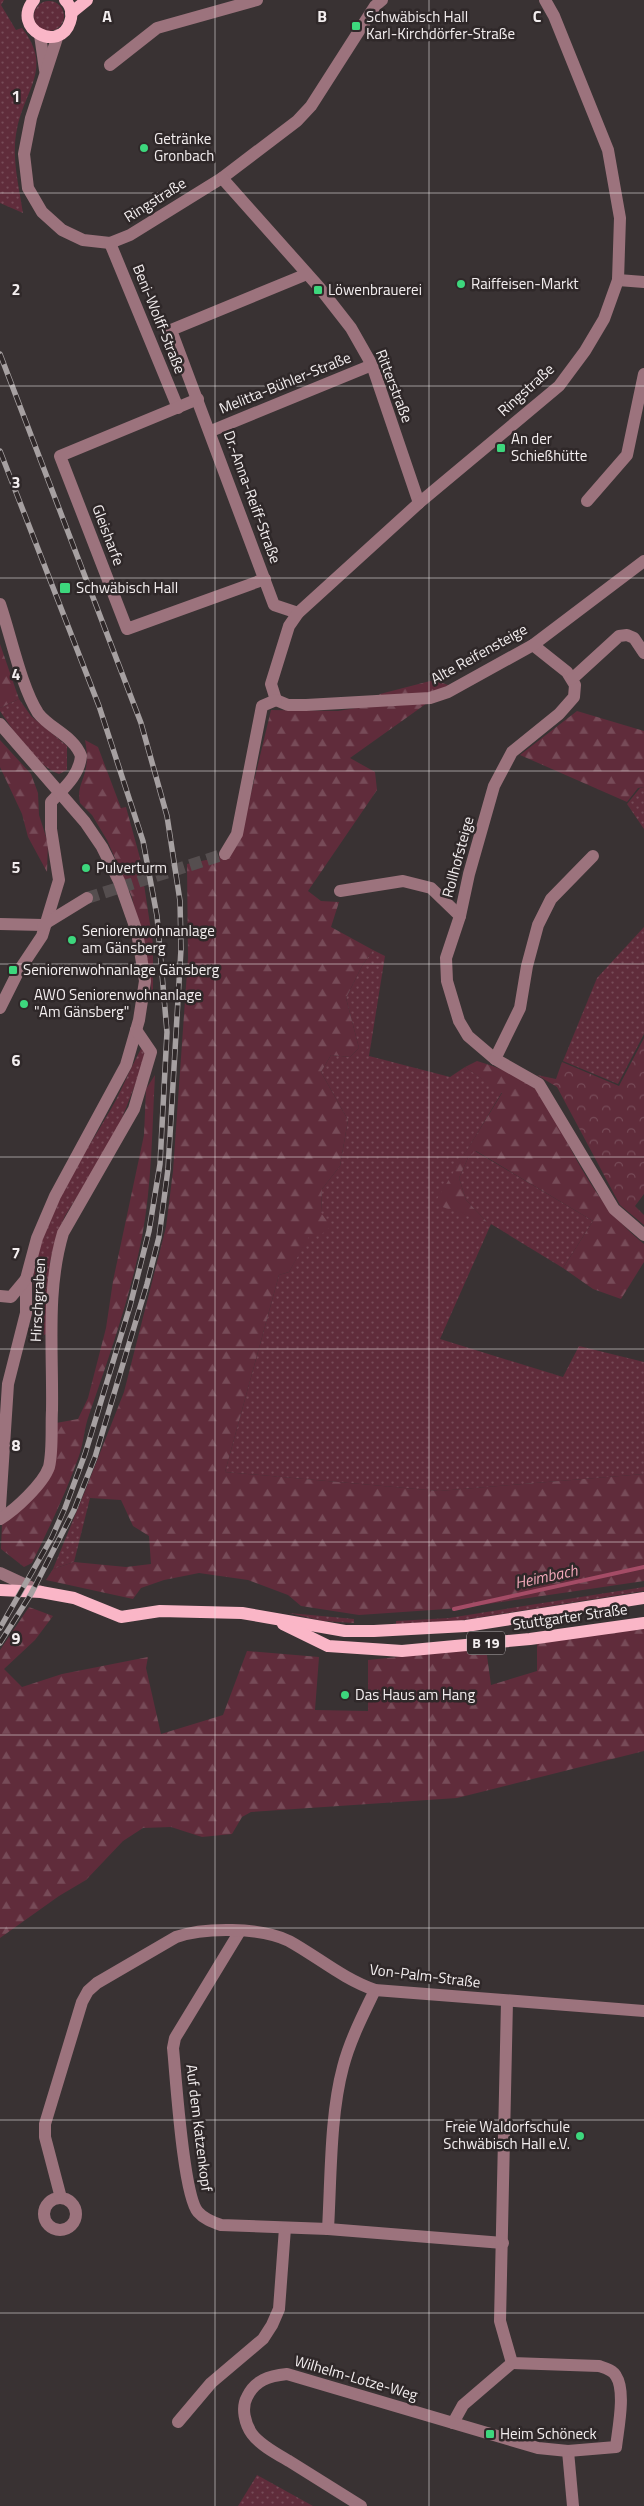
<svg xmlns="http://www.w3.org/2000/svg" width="644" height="2506" font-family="'Titillium Web',sans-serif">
	<defs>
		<pattern id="grass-dots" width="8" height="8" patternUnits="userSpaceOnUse" patternTransform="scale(1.25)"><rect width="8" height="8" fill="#602c3b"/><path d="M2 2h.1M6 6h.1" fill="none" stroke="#774b58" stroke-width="1.8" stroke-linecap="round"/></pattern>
		<pattern id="forest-firs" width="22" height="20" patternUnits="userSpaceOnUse" patternTransform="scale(1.25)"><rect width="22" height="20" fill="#602c3b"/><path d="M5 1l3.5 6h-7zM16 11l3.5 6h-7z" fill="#774b58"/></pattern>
		<pattern id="park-crowns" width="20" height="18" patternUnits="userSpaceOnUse" patternTransform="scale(1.25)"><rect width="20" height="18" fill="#602c3b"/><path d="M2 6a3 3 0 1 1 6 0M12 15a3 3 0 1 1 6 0" fill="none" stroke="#774b58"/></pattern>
	</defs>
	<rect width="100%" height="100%" fill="#393233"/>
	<g fill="url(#grass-dots)">
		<path d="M0,0H4L1,5L16,30L22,28C53,68 26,87 17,129C11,156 19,186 23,213L0,203Z"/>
		<circle cx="49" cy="16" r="15"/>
		<path d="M19,699L31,716L67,746V770L59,774C34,764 15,733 0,711V708Z"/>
		<path d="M644,787V829L627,804L640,788Z"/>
		<path d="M644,927V1034L618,1084L563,1061L597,978Z"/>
		<path d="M373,950L385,956L369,1056L450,1077L465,1067L502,1092L435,1204L487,1222L466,1200L459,1178L468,1158L475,1151L593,1221L563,1268L491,1224L440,1339L563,1377L579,1346L644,1362V1474L439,1491L225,1472L279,1275L289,1272L321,1213L322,1189L340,1166L348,1120L321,1072L331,1055L350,1057L359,1048L346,998L362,966Z"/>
		<path d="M143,1045L148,1052L115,1136L65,1216L57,1234L50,1262L46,1334L31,1342C38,1312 29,1281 37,1251C53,1197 89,1149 116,1100C125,1082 133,1063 143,1045Z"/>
		<path d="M85,1491L90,1498L74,1562L53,1569Z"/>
		<path d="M644,1587V1591L450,1622L396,1625V1621L449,1618Z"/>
		<path d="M289,1613L354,1619V1623L323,1621Z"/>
		<path d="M257,2475L313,2506H238Z"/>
	</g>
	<g fill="url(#forest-firs)">
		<path d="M0,644L19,699L0,708Z"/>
		<path d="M434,680L451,686L350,758L375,772L377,790L308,891L321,901L339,902L331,927L373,950L362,966L346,998L359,1048L350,1057L331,1055L321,1072L348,1120L340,1166L322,1189L321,1213L331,1226L322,1234L310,1235L289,1272L279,1275L225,1472L439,1491L644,1474V1581L461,1608L359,1615L301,1606L288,1595L248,1580L199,1573L164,1580L141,1588L133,1599L46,1580L53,1569L74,1562L126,1567L151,1564L149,1536L133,1526L121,1500L90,1498L85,1491L124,1392L166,1227L173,1171L188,958L187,864L225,856L242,831L271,710L338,711L368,706L380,694Z"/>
		<path d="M577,711L644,731V787L638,788L627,802L520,755Z"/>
		<path d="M0,740L31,774L38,793L39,815L48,843L47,872L28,837L22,814L0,767Z"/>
		<path d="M85,740L98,747L121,808L126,807L140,858L153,944V997L132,897L107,840L92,815L80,803C77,789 82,784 85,772C88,761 87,751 85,740Z"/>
		<path d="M477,1061C500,1068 528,1078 544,1097C553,1108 558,1125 565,1138C586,1179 607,1214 644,1244V1262L621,1299L593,1289L563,1268L593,1221L476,1151L468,1158L459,1178L466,1200L488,1223L434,1204L502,1093L465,1067Z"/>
		<path d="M155,1075C152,1129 152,1184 142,1237C130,1298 109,1357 89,1415C84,1428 84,1442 79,1456C66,1493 49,1528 32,1563L24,1567L1,1549L2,1523L42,1484L56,1423L78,1419L88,1398L106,1328L113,1281L144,1135L146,1089Z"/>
		<path d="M29,1607L53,1616L35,1640L4,1669L22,1687L62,1674L148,1657L146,1668L161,1734L223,1715L247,1651L319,1657L315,1710L368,1711V1660L486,1648L491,1685L537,1671V1641L644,1629V1751L457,1798L251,1812L242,1817L232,1834L202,1837L171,1827L143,1828L123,1841L86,1880L59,1896L0,1938V1650Z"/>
	</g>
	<path fill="url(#park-crowns)" d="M644,1038V1194L635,1206L644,1215V1225L620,1205L557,1087L537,1075L556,1079L562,1062L619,1086Z"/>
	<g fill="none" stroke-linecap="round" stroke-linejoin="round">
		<path stroke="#a44c66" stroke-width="4" d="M454,1609L644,1567"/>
		<path stroke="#554e4f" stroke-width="12" stroke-dasharray="12 6" stroke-linecap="butt" d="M87,898L225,854"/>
		<g stroke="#9c737d" stroke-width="12">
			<path d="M40,35L45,70"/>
			<path d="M58,35L31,118L24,154L28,188L42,212L62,230L83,240L110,243L130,235L222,178L297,121L311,106L375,6L382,0"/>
			<path d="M110,65L157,28L257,0"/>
			<path d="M222,178L319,287L351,328L372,365L419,503"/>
			<path d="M110,243L178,408"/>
			<path d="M618,280L644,282"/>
			<path d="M198,399L60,456L127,629L265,579"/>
			<path d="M211,431L372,365"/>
			<path d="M587,501L627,455L644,374"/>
			<path d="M0,604C11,636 21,686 38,713C50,729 74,736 81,756C79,776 64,788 51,802V829L59,880L42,936L18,972L0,1008"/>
			<path d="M298,613L274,605L171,330L307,274"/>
			<path d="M533,645L567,672L575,685L574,697L559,714L512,752L494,786L469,874L460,916L446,958L447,981L459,1021L468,1036L495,1059L539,1084L614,1209L644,1235"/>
			<path d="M572,679L619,636L627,635L634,638L644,653"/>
			<path d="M276,700L271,684L289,626L298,613L419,503L559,386L585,351L604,319L618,280L620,218L608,150L554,16L545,0"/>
			<path d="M276,700L288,705H306L430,698L448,692L533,645L644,561"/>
			<path d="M0,724L85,822L102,847L119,881L137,932L145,981L139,1020L126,1065L55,1196L37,1238L26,1279V1313L8,1384L0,1507"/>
			<path d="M225,854L237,834L262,706L276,700"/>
			<path d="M340,891L403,881L431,888L460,916"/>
			<path d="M0,924L43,925"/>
			<path d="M43,925L87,898"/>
			<path d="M495,1059L520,1008L527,966L538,925L551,899L593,856"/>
			<path d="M0,1296L11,1297L26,1279"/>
			<path d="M0,1519C15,1510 43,1484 49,1467C53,1450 51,1428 52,1410C53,1351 46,1290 63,1233L134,1109L151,1052L136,1030"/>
			<path d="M0,1573L41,1592"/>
			<path d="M240,1931L175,2038L173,2048C176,2077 183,2195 198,2212C204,2219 212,2222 221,2225L328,2229L503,2243"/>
			<circle cx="60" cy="2214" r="16"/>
			<path d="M61,2198L45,2137V2124L82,2002L88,1991L97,1983L176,1937C204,1927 261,1927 289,1941C318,1957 343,1979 375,1990L644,2011"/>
			<path d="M328,2229C331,2178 330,2115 343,2067C350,2040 363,2015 375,1990"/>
			<path d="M178,2422L211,2383L263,2339L272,2325L279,2309L285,2228"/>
			<path d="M453,2423L463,2405L512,2363"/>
			<path d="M568,2451L573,2506"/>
			<path d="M361,2506C337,2491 313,2476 289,2461C277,2454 260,2445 252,2434C245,2424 241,2408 247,2397C255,2380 269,2376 287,2374L538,2448L568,2451L616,2447C618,2429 626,2391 616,2376C613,2370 605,2368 599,2366L512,2363L500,2321L507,2001"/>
		</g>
		<g stroke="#fab6c7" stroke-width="12">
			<path d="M34,0C10,29 60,54 70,22C73,14 71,6 65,0"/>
			<path d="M71,13L87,0"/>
			<path d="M0,1590L41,1592L74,1598L121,1617L160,1611L242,1613L345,1631H374L466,1626L644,1598"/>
			<path d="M283,1624L328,1646L402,1651L530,1639L644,1623"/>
		</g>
		<defs>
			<g id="rail">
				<path d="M0,354L141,723L167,816L180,901L181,949L168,1169L159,1237L147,1284L95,1457L74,1510L31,1594L0,1643"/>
				<path d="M0,451L99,706L143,841L157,916L167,1032L160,1164L149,1231L130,1306L85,1454L65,1508L52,1537L0,1628"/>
			</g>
		</defs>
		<use href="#rail" stroke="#a6a0a1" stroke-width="5.5"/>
		<use href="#rail" stroke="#2f2829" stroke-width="4" stroke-dasharray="11" stroke-linecap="butt"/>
	</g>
	<path fill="none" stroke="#f3eeef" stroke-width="1" stroke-opacity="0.55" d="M215,0V2506M429,0V2506M0,193H644M0,386H644M0,578H644M0,771H644M0,964H644M0,1157H644M0,1349H644M0,1542H644M0,1735H644M0,1928H644M0,2120H644M0,2313H644"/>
	<g fill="#3dd77d" stroke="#2f2829" stroke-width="2">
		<rect x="351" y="21" width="10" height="10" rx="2.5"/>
		<circle cx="144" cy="148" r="5"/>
		<circle cx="461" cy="284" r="5"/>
		<rect x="313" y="285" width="10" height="10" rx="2.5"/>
		<rect x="496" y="443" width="10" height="10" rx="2.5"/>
		<rect x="59" y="582" width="12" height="12" rx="2.5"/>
		<circle cx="86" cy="868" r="5"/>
		<circle cx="72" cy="940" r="5"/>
		<rect x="8" y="965" width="10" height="10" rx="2.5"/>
		<circle cx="24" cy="1004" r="5"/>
		<circle cx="345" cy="1695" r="5"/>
		<circle cx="580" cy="2136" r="5"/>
		<rect x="485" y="2429" width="10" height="10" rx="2.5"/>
	</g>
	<g text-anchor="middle" stroke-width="5" stroke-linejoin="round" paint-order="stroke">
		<rect fill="#2f2829" stroke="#b8b3b4" stroke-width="1" x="467" y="1631.5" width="38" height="23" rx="4"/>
		<g font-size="14" font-weight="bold" fill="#f3eeef">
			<text x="486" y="1648">B 19</text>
		</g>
		<g font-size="15" fill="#f3eeef" stroke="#2f2829" text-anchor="start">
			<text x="366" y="22">Schwäbisch Hall<tspan x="366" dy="17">Karl-Kirchdörfer-Straße</tspan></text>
			<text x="154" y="144">Getränke<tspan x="154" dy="17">Gronbach</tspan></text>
			<text x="471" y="289">Raiffeisen-Markt</text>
			<text x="328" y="295">Löwenbrauerei</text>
			<text x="511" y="444">An der<tspan x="511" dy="17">Schießhütte</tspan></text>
			<text x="76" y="593">Schwäbisch Hall</text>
			<text x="96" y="873">Pulverturm</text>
			<text x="82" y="936">Seniorenwohnanlage<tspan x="82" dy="17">am Gänsberg</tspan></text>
			<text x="23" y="975">Seniorenwohnanlage Gänsberg</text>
			<text x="34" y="1000">AWO Seniorenwohnanlage<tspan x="34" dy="17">"Am Gänsberg"</tspan></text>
			<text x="355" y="1700">Das Haus am Hang</text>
			<text x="570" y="2132" text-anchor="end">Freie Waldorfschule<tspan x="570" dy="17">Schwäbisch Hall e.V.</tspan></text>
			<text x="500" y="2439">Heim Schöneck</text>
		</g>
		<g font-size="15" fill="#f3eeef" stroke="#2f2829">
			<text transform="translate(155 200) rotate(-32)" y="5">Ringstraße</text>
			<text transform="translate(159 319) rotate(68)" y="5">Beni-Wolff-Straße</text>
			<text transform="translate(285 383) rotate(-22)" y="5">Melitta-Bühler-Straße</text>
			<text transform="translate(394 386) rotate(69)" y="5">Ritterstraße</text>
			<text transform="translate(526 390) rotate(-42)" y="5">Ringstraße</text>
			<text transform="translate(252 497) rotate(70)" y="5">Dr.-Anna-Reiff-Straße</text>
			<text transform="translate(108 535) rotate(69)" y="5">Gleisharfe</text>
			<text transform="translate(479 654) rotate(-29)" y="5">Alte Reifensteige</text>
			<text transform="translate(458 857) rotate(-75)" y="5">Rollhofsteige</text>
			<text transform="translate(38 1300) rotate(-87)" y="5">Hirschgraben</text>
			<text transform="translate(570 1617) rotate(-8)" y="5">Stuttgarter Straße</text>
			<text transform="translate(425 1976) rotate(7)" y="5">Von-Palm-Straße</text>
			<text transform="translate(199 2128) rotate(83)" y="5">Auf dem Katzenkopf</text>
			<text transform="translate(356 2378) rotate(16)" y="5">Wilhelm-Lotze-Weg</text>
		</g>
		<g font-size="16" font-style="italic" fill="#f1a7b9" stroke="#2f2829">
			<text transform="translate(546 1576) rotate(-12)" y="6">Heimbach</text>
		</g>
	</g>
	<g font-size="16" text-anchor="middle" font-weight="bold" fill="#f3eeef" stroke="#2f2829" stroke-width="5" stroke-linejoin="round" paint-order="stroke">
		<text x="107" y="22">A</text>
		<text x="322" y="22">B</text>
		<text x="537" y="22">C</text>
		<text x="16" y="102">1</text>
		<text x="16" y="295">2</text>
		<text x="16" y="488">3</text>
		<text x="16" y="680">4</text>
		<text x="16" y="873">5</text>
		<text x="16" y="1066">6</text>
		<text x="16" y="1259">7</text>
		<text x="16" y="1451">8</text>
		<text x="16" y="1644">9</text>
	</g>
</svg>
